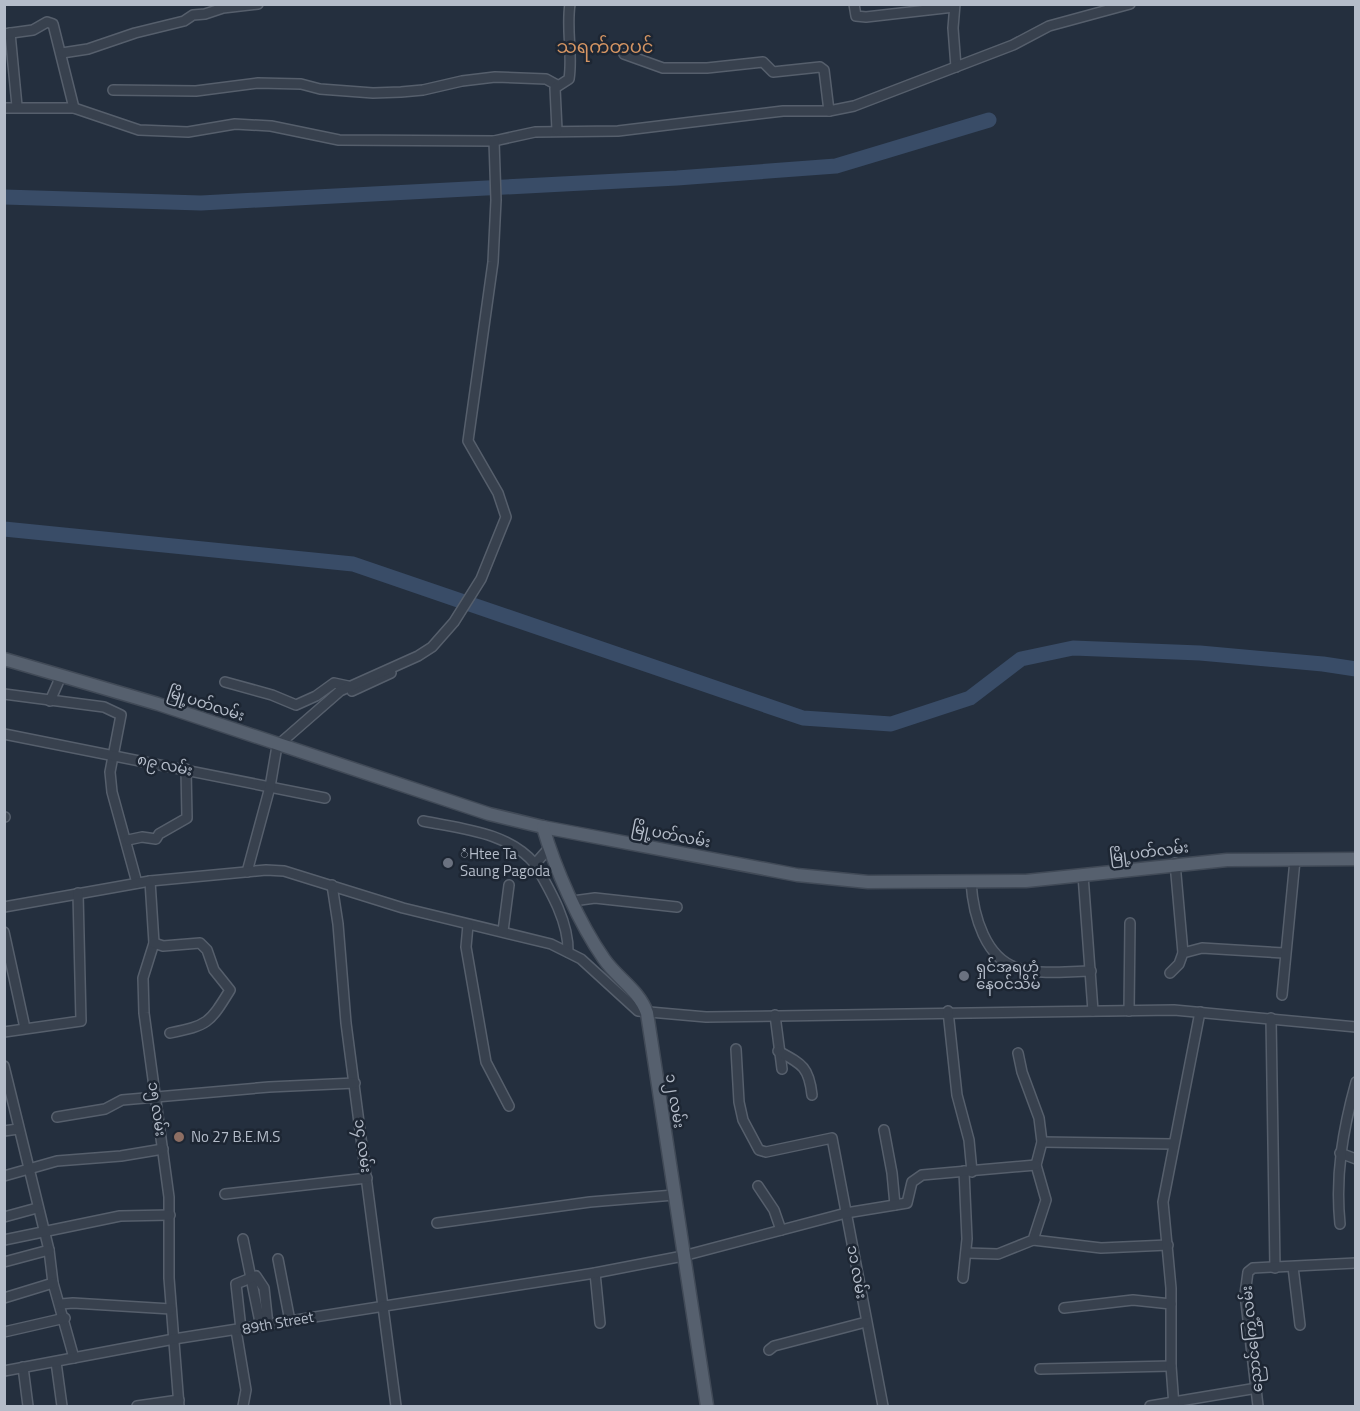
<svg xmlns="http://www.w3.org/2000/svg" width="1360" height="1411" font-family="'Titillium Web','Noto Sans Myanmar',sans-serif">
	<rect width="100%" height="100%" fill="#242f3e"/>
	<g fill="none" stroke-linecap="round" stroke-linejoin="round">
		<g stroke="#394c67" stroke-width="15">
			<path d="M4,197L201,203L677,178L836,166L989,120"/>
			<path d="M4,529L353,564L803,718L891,724L970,698L1021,659L1073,648L1200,653L1323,664L1356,669"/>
		</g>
		<defs>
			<g id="minor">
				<path d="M854,4L856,16L866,17L954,7"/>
				<path d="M955,4L953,28L956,67"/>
				<path d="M10,33L17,106"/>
				<path d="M4,34L33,30L47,22L53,24L74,108"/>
				<path d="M62,53L88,49L135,33L184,21L193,15L205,14L223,8L258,4"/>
				<path d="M624,54L663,68H707L763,62L773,72L820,67L824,70L829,111"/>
				<path d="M113,90L196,91L258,83L301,84L320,89L373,93L401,92L423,90L462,81L495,77L546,79L557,85"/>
				<path d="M4,108H74L139,130L188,132L235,124L271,126L339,140L494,141L535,132L618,131L783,111H829L854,106L1013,45L1049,26L1130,4"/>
				<path d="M557,130L555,88L569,79C573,54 566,30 570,4"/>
				<path d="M225,682L272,695L296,705L316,696L334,683L348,686"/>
				<path d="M352,691L391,673"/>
				<path d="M4,694L104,707L121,715L110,772L112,792L137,883"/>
				<path d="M50,701L61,676"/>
				<path d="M4,734L325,798"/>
				<path d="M4,817H5"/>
				<path d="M423,821C462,829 508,832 535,864"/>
				<path d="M128,840L142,837L156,839L159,834L187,818L186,769"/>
				<path d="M549,848L535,864C550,890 569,922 568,952"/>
				<path d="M1175,863L1183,953"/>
				<path d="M247,872L270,787L277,746L340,691L418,656L432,647L454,622L481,579L506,517L498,493L468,441L493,262L496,200L494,141"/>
				<path d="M1083,875L1093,1011"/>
				<path d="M150,881L154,943L143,978L144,1013L169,1197V1278L179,1406"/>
				<path d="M971,882C973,914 985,961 1021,969C1043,975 1069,971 1091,971"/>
				<path d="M332,885L338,924L346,1023L396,1406"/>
				<path d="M573,901L595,898L677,907"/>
				<path d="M4,907L150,881L266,870L284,871L403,908L551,944L581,959L638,1011L706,1017L1174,1010L1356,1027"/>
				<path d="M468,925L466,947L486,1062L509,1106"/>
				<path d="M503,931L509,885"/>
				<path d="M4,932L25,1028"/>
				<path d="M154,943L163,946L200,943L207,950L214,970L230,990C209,1024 208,1025 170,1033"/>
				<path d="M1170,973L1179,964L1183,953L1202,948L1284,953"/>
				<path d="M1282,995L1295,860"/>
				<path d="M948,1011L957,1095L969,1140L972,1172"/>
				<path d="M1129,1011L1130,923"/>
				<path d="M775,1015L782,1069"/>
				<path d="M1271,1018L1275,1268"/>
				<path d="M4,1032L81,1021L78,893"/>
				<path d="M736,1049L739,1102L743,1120L759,1150L766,1152L832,1138L883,1406"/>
				<path d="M778,1051C802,1064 809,1067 812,1095"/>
				<path d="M4,1066L49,1250L53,1283L74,1358"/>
				<path d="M57,1117L105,1109L122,1100L269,1087L355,1083"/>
				<path d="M884,1130L892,1173L895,1205"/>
				<path d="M4,1131L18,1129"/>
				<path d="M1042,1142L1173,1144"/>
				<path d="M1340,1153L1356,1159"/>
				<path d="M4,1176L57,1161L121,1156L163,1149"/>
				<path d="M758,1186L774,1210L781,1230"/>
				<path d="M225,1194L367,1178"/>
				<path d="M4,1217L37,1208"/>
				<path d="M437,1223L590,1202L674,1195"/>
				<path d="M1340,1224C1335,1175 1343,1129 1356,1082"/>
				<path d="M243,1239L261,1327"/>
				<path d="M4,1240L120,1216L170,1215"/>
				<path d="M1033,1240L1101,1248L1168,1245"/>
				<path d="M966,1253L998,1254L1033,1240L1046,1200L1036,1165L1042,1142L1039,1118L1022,1072L1018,1053"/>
				<path d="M278,1259L290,1321"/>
				<path d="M4,1262L49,1250"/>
				<path d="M1293,1267L1300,1325"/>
				<path d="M595,1273L600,1323"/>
				<path d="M963,1278L967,1239L964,1171"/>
				<path d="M4,1298L53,1283"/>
				<path d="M61,1304L73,1303L171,1309"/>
				<path d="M1064,1308L1133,1300L1171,1304"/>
				<path d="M241,1329L236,1284L256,1276L264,1288L268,1325"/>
				<path d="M236,1330L246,1390L243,1406"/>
				<path d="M4,1332L65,1318"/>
				<path d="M769,1350L774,1346L866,1322"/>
				<path d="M56,1362L62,1406"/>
				<path d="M23,1367L28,1406"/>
				<path d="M1040,1369L1171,1366"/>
				<path d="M4,1371L174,1339L595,1273L683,1256L846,1213L907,1203L912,1182L922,1175L1036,1165"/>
				<path d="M137,1406L179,1400"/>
				<path d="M1150,1406L1257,1388"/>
				<path d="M1174,1406L1171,1366V1288L1163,1202L1200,1012"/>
				<path d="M1258,1406L1245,1294L1248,1272L1253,1268L1356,1263"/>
			</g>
			<g id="major">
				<path d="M4,659L158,704L489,814L543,827L797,875L868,882L1026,881L1227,860L1356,859"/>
				<path d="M543,827C555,869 579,923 604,959C617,978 639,990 647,1013L707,1406"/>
			</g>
		</defs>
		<use href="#minor" stroke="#565f6c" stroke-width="12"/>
		<use href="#major" stroke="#414a57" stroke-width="15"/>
		<use href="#minor" stroke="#38414e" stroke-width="9"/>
		<use href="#major" stroke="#56606e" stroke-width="12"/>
	</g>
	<g fill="#6b7280" stroke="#1d2633" stroke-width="2">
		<circle cx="448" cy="863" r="6"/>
		<circle cx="964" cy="976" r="6"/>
	</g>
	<circle fill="#8d6e63" stroke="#1d2633" stroke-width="2" cx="179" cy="1137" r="6"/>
	<g text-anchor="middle" stroke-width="5" stroke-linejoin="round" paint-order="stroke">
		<g font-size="15" fill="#b4bcc9" stroke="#1d2633">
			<text transform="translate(206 704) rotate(18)" y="5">မြို့ပတ်လမ်း</text>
			<text transform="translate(165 765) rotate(12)" y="5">၈၉ လမ်း</text>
			<text transform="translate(671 835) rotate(11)" y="5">မြို့ပတ်လမ်း</text>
			<text transform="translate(1149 852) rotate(-7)" y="5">မြို့ပတ်လမ်း</text>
			<text transform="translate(675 1101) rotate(81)" y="5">၁၂ လမ်း</text>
			<text transform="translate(157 1109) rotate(82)" y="5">၁၅ လမ်း</text>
			<text transform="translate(363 1146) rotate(83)" y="5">၁၄ လမ်း</text>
			<text transform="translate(857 1272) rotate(80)" y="5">၁၁ လမ်း</text>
			<text transform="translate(278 1323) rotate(-10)" y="5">89th Street</text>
			<text transform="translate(1252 1339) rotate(-96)" y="5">ညောင်ကြွေ့လမ်း</text>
		</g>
		<g font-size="15" fill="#b4bcc9" stroke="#1d2633" text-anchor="start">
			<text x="460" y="859">ံHtee Ta<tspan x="460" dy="17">Saung Pagoda</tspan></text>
			<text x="976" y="972">ရှင်အရဟံ<tspan x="976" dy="17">နေဝင်သိမ်</tspan></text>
			<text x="191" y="1142">No 27 B.E.M.S</text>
		</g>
		<g font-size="18" fill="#d59563" stroke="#1d2633">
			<text x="605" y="53">သရက်တပင်</text>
		</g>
	</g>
	<rect width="1360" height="1411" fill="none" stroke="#b4bcc9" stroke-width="12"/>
</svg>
